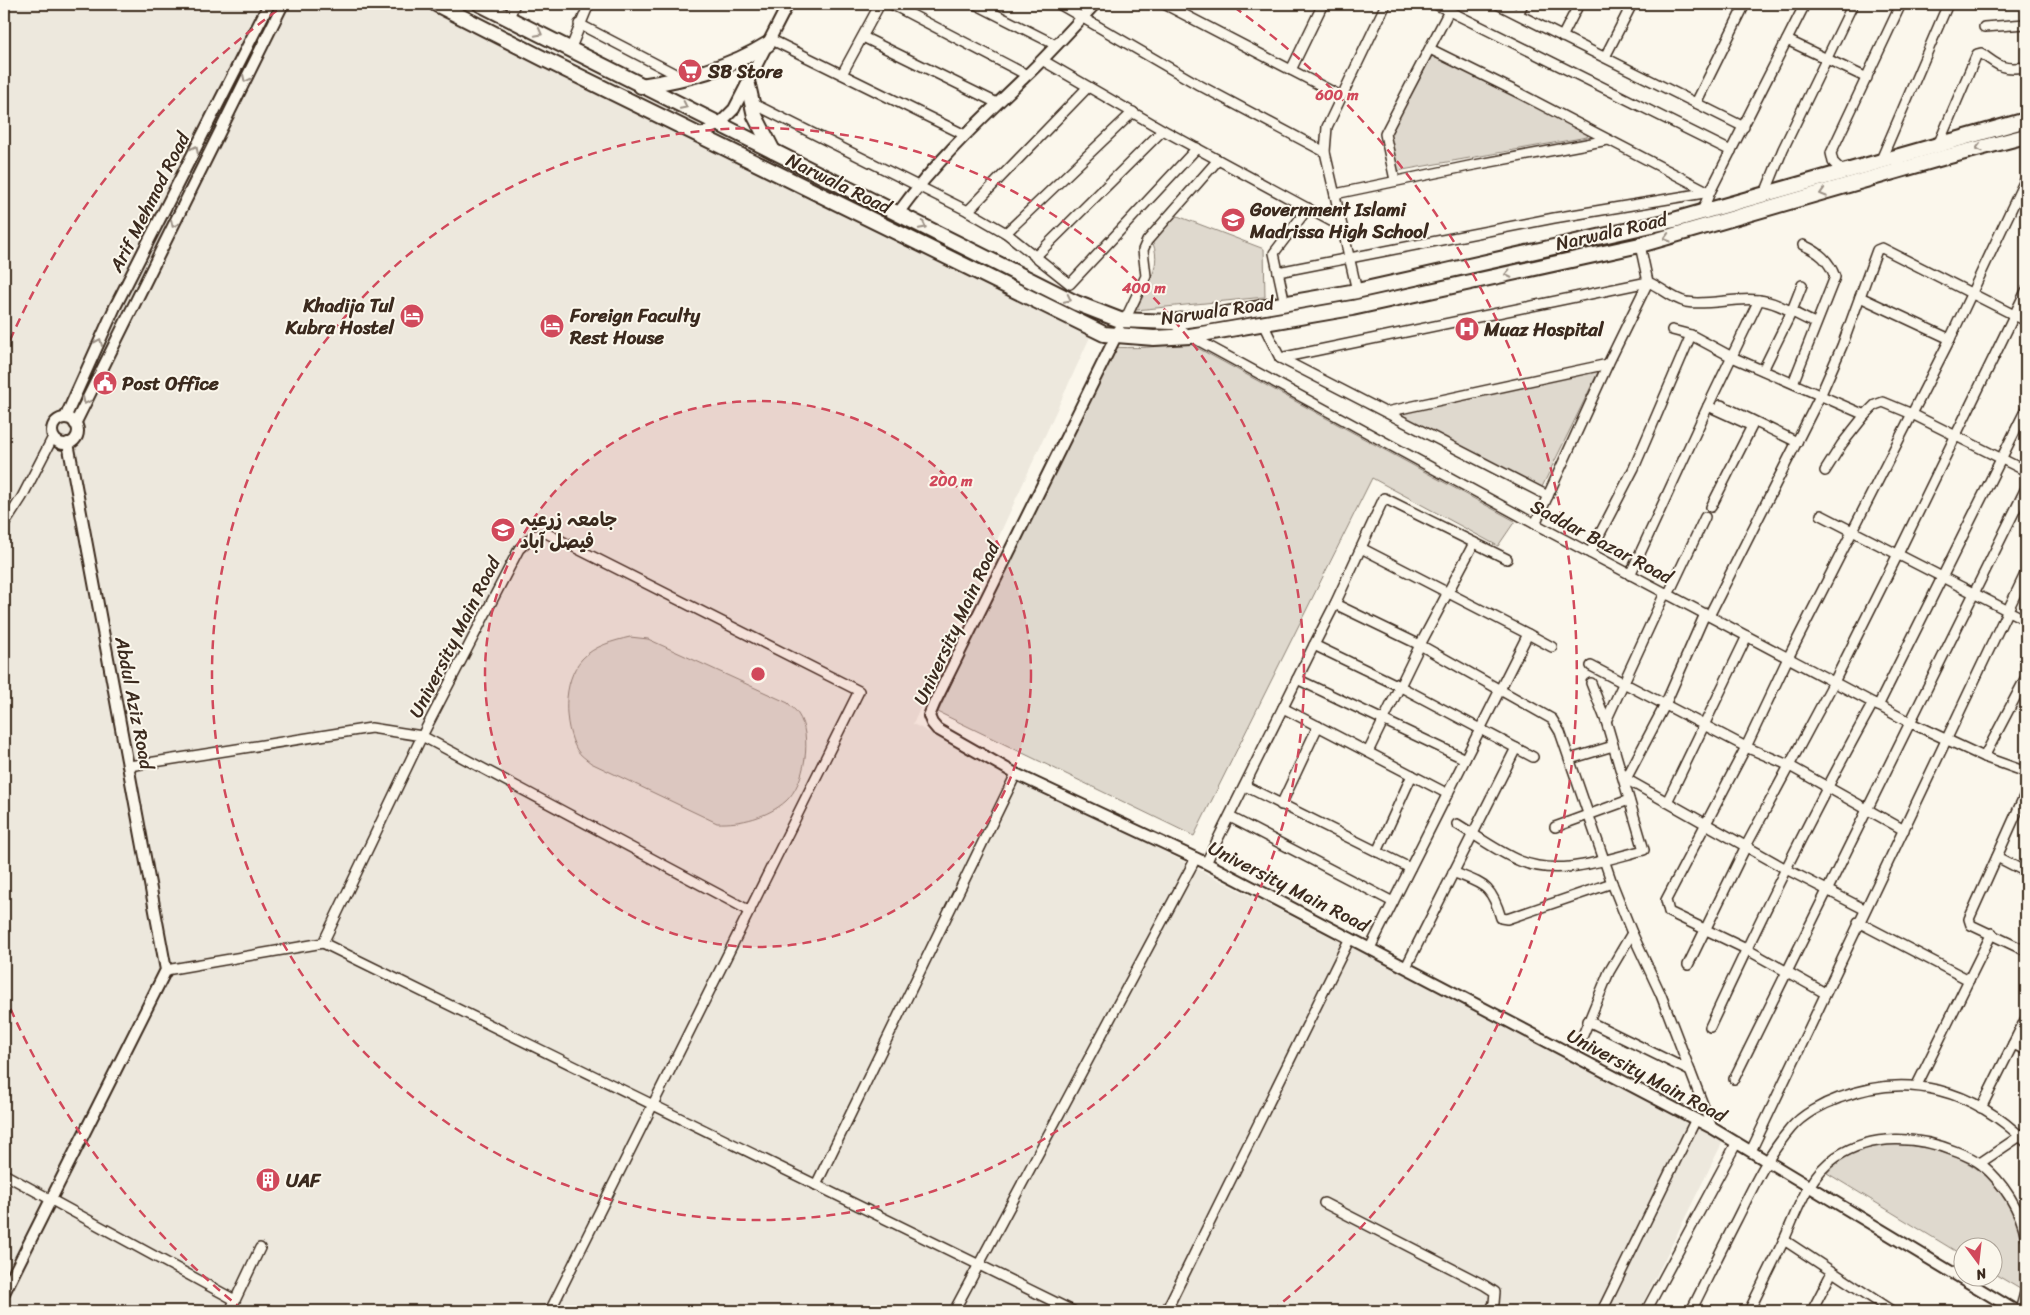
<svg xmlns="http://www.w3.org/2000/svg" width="2030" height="1315" font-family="Sriracha,'Playpen Sans Arabic',sans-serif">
	<rect width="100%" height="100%" fill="#fbf7ec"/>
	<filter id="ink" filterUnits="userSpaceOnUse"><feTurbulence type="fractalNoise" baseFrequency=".02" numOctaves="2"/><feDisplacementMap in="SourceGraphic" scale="10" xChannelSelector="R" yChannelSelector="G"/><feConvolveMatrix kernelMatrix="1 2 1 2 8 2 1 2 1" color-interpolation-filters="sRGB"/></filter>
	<g filter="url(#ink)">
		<path fill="#ede8dd" d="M4,4H423L1090,337L913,724L1725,1137L1639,1311H4Z"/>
		<g fill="#dfd9ce" stroke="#8d8276">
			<path d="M1432,56L1589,130L1587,137L1397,171L1390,134Z"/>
			<path d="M1175,215L1264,249L1265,297L1136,310C1147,287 1164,264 1151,239Z"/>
			<path d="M1183,340L1515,521L1498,546L1372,478L1194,836L938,712L1108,347C1134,348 1159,349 1183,340Z"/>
			<path d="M1603,362L1542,487L1384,409Z"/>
			<path d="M630,637L648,639L788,703C791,707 796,710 798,714C813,736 805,784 786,801C768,817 741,824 717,823L591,763C586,759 580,755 577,750C563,725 562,681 582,659C594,646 613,641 630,637Z"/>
			<path d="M1895,1144C1944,1148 1982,1160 2009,1204C2019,1221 2026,1239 2026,1259C2026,1268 2022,1279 2020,1289L1993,1273L1992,1248H1962V1255L1827,1173C1848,1148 1864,1148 1895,1144Z"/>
		</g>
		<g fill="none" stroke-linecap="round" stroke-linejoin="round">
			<defs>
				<g id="minor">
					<path d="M891,4L1027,75"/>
					<path d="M975,4L1056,45"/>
					<path d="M1059,4L1199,85L1325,152"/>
					<path d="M1164,4L1341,96"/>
					<path d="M1435,4L1731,151"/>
					<path d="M1497,4L1744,127"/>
					<path d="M1518,14L1523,4"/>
					<path d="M509,17L515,4"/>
					<path d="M579,24L683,78"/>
					<path d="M1984,27L2026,24"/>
					<path d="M863,37L997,103"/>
					<path d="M1562,37L1579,4"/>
					<path d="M770,39L965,135"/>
					<path d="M1787,40L1867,78"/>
					<path d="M1430,49L1515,91L1709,192"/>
					<path d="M570,50L589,4"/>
					<path d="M1605,57L1632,4"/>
					<path d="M1042,60L1163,130L1342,227"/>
					<path d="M1291,70L1323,4"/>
					<path d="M842,74L880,4"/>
					<path d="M750,102L968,211L1006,233L1070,284L1197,148"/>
					<path d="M1696,103L1745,4"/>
					<path d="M1938,145L1977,54L1981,53C1999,67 2003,70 2026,67"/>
					<path d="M1880,162L1948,4"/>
					<path d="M1843,172L1833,162L1831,153L1901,4"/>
					<path d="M1395,180L1385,134L1449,11"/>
					<path d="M1335,194L1469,166L1608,140"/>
					<path d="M1764,196L1783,149L1853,4"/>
					<path d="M968,211L1088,87"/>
					<path d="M1701,214L1710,192L1805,4"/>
					<path d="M1006,233L1133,112"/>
					<path d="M1035,257L1163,130"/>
					<path d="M1278,272L1554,218L1710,192"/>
					<path d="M1357,291L1325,152L1327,127L1386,4"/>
					<path d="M1860,297L1950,339"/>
					<path d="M1285,304L1274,253L1308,208"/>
					<path d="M1125,320L1146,276L1143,250L1147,241L1218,160"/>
					<path d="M1171,322L1190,336L1535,524L1911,723L1984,757L2026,772"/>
					<path d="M1263,324L1280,358L1548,496"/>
					<path d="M1672,330L1691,335L1732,357L1865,415"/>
					<path d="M1280,358L1648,282C1661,287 1672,299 1686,302C1707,306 1736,297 1759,300C1778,302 1798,316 1815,323"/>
					<path d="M1763,370L1791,313L1802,285"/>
					<path d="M1793,383L1835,277C1829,260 1819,252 1803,245"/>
					<path d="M1721,405L1797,442"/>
					<path d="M1708,406L1752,426L1711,507"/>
					<path d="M1386,412L1608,364"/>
					<path d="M1825,471L1842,444L1865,415L1875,405L1883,402L1912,414L2026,471"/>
					<path d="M1821,515L2026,620"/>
					<path d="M1535,524L1608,364L1648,282L1640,245"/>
					<path d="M4,525L22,497L53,437"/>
					<path d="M1361,548L1528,634"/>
					<path d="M1590,553L1634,468L1691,335"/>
					<path d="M1630,575L1708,406L1759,300"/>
					<path d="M1668,595L1705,517"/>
					<path d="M1335,604L1420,645L1552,719L1560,732L1612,883L1632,933L1661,995L1712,1128"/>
					<path d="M1705,614L1665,705L1626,779L1786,869L1864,909"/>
					<path d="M1709,616L1821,394L1842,346L1877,250L1882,248L2026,321"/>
					<path d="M1314,645L1401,687L1533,757"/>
					<path d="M1591,666L1746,747L1788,765L1904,830"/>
					<path d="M1297,679L1465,759"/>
					<path d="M1878,706L2026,409"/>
					<path d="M1283,708L1448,794"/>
					<path d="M1606,721L1665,593"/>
					<path d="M1368,752L1420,645L1474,543"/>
					<path d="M1984,757L2026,677"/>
					<path d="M1570,759L1613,746"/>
					<path d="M129,766L371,728L422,736L750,911"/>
					<path d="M1245,786L1410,868"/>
					<path d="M2026,792L1969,919L1971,925L2026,951"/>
					<path d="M1667,802L1747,636"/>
					<path d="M1281,805L1318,726"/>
					<path d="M1230,817L1393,902"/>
					<path d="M1457,824C1477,836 1498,852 1520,861C1560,877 1604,860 1644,850L1606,721L1591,683"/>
					<path d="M1555,827L1629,800"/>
					<path d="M1377,852L1412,775"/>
					<path d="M1997,857L2026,872"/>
					<path d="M1206,863L1314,645L1335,604L1384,498L1507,559"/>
					<path d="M1453,872C1484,885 1491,884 1501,918L1507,919L1612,883"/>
					<path d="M1858,922L1969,980"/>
					<path d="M323,943L1073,1311"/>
					<path d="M1370,948L1528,634L1552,647"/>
					<path d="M1688,965L1746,846L1834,682L1898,554L2026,291"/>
					<path d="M1406,967L1516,748"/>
					<path d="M166,970L323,943L422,736L519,549L533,536L546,533L859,691L550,1311"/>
					<path d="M1825,993L1746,949L1669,912L1666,900L1746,747L1788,658L1950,339L2026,178"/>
					<path d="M1588,1021L1690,1071"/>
					<path d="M1710,1027C1761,917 1814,809 1873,703"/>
					<path d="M1583,1035L1609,972L1632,933"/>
					<path d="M2013,1044L2026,1050"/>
					<path d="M1734,1079L2026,488"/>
					<path d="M1917,1085L1992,933"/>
					<path d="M1981,1108L2026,1018"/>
					<path d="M1751,1151L2026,572"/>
					<path d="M1980,1163L2026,1132"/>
					<path d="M4,1174L235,1300"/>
					<path d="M816,1185L1016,774"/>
					<path d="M1324,1203L1484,1285L1495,1292L1494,1303L1490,1311"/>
					<path d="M1784,1240C1797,1211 1808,1176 1836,1157C1872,1133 1919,1136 1957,1152C1965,1155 1974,1159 1981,1164C2003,1182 2021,1210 2026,1238"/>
					<path d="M230,1311L260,1248"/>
					<path d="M954,1311L1196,858"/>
					<path d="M1166,1311L1350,938"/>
					<path d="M1602,1311L1696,1119"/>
					<path d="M1646,1311L1737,1142"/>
					<path d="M1691,1311C1706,1281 1721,1250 1737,1219C1753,1187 1767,1156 1791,1128C1802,1115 1822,1104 1839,1098C1908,1071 1974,1090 2026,1142"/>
					<path d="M1749,1311L1784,1240L1892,1311"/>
					<path d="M1812,1311L1832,1272"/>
					<path d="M2020,1311L2026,1289"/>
				</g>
				<g id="tertiary">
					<path d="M700,135L720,123L734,109L788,4"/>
					<path d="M898,213C935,162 981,119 1026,76C1050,53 1072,28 1095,4"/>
					<path d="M1119,330L934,704L929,716L932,723L937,729L1016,774L1206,863L1712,1128L2016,1311"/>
					<path d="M65,418L115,307L269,4"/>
					<circle cx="65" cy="431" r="13"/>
					<path d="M75,424L283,4"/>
					<path d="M4,1293L166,970L68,443"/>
				</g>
				<g id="primary">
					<path d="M436,4L544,59L1104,334L1154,338L1190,336L1352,308L1640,245L1942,158L2026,136"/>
					<path d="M480,4L1076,303L1120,320L1171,322L1202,318L1357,291L1674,220L2026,120"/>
					<path d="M748,85L755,116L773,151"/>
					<path d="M641,86C686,79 730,68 768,44"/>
				</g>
			</defs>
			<use href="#minor" stroke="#3b2a1e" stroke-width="12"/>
			<use href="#tertiary" stroke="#3b2a1e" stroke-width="14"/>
			<use href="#primary" stroke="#3b2a1e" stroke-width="18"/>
			<use href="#minor" stroke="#fbf7ec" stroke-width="9"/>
			<use href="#tertiary" stroke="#fbf7ec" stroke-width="10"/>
			<use href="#primary" stroke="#fbf7ec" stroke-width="14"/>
		</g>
		<defs><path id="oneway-chevron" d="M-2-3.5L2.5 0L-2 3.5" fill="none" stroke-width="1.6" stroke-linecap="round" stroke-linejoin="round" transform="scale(1.25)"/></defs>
		<g stroke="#9b9085">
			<use href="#oneway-chevron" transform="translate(539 33) rotate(28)"/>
			<use href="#oneway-chevron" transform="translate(246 79) rotate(116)"/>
			<use href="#oneway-chevron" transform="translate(684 106) rotate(26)"/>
			<use href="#oneway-chevron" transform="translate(1979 148) rotate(165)"/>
			<use href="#oneway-chevron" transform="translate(195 149) rotate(-63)"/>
			<use href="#oneway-chevron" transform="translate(1823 193) rotate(164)"/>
			<use href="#oneway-chevron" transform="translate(174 224) rotate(116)"/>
			<use href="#oneway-chevron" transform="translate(923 226) rotate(27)"/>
			<use href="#oneway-chevron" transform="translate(1667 238) rotate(164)"/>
			<use href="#oneway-chevron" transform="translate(1508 274) rotate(168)"/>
			<use href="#oneway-chevron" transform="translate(1068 299) rotate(27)"/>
			<use href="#oneway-chevron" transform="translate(99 342) rotate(-66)"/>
			<use href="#oneway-chevron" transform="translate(86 401) rotate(116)"/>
		</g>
	</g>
	<circle cx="758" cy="674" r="273" fill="#d1495b" fill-opacity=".12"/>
	<g fill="none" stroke="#d1495b" stroke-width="2.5" stroke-dasharray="9 6">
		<circle cx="758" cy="674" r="273"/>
		<circle cx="758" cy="674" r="546"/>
		<path d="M243 1310A819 819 0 0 1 4 994M4 354A819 819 0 0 1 282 7M1234 7A819 819 0 0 1 1273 1310"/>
	</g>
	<defs>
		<symbol id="supermarket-disc" viewBox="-11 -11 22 22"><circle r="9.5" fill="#d1495b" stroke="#fbf7ec"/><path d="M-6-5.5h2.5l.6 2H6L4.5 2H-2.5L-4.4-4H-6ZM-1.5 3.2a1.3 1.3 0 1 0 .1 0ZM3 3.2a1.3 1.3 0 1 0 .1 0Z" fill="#fff"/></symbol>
		<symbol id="school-disc" viewBox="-11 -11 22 22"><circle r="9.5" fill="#d1495b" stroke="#fbf7ec"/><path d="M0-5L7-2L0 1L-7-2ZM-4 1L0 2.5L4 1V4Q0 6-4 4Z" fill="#fff"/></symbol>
		<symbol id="hotel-disc" viewBox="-11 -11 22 22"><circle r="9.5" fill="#d1495b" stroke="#fbf7ec"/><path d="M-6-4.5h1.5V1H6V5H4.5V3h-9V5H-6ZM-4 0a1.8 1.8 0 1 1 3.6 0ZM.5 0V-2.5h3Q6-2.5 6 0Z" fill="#fff"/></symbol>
		<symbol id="hospital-disc" viewBox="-11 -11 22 22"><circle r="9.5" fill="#d1495b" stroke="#fbf7ec"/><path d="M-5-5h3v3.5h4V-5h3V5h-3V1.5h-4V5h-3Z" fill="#fff"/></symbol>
		<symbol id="civic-disc" viewBox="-11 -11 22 22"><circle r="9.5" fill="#d1495b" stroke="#fbf7ec"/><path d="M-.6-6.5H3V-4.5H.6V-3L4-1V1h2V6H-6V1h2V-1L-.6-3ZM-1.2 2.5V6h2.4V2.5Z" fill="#fff"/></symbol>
		<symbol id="university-disc" viewBox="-11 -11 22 22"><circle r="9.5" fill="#d1495b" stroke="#fbf7ec"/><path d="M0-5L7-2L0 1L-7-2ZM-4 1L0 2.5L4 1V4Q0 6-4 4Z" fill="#fff"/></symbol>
		<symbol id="building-disc" viewBox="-11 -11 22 22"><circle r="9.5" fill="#d1495b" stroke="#fbf7ec"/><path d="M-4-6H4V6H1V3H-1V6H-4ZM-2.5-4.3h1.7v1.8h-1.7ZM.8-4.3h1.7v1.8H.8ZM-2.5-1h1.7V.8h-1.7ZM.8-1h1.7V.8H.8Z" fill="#fff"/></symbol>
	</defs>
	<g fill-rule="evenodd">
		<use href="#supermarket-disc" x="676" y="57" width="28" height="28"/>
		<use href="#school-disc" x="1219" y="206" width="28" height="28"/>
		<use href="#hotel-disc" x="398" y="302" width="28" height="28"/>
		<use href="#hotel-disc" x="538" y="312" width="28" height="28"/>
		<use href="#hospital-disc" x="1453" y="315" width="28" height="28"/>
		<use href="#civic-disc" x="91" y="369" width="28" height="28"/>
		<use href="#university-disc" x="489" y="516" width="28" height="28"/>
		<use href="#building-disc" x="254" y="1166" width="28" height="28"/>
	</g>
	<g text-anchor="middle" stroke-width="4" stroke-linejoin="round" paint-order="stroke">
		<g font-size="19" font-weight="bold" fill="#3b2a1e" stroke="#fbf7ec" text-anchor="start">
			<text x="708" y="78">SB Store</text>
			<text x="1250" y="216">Government Islami<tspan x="1250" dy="22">Madrissa High School</tspan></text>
			<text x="394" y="312" text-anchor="end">Khadija Tul<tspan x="394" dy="22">Kubra Hostel</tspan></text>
			<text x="570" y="322">Foreign Faculty<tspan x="570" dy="22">Rest House</tspan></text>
			<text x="1484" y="336">Muaz Hospital</text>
			<text x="122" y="390">Post Office</text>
			<text x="520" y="526">جامعہ زرعیہ<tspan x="520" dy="22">فیصل آباد</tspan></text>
			<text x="286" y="1187">UAF</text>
		</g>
		<g font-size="19" fill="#3b2a1e" stroke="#fbf7ec">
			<text transform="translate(839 183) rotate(26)" y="7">Narwala Road</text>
			<text transform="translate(149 202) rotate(-63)" y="7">Arif Mehmod Road</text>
			<text transform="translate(1611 231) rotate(-13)" y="7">Narwala Road</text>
			<text transform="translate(1217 310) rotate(-8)" y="7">Narwala Road</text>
			<text transform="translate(1602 541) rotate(28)" y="7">Saddar Bazar Road</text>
			<text transform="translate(956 623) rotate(-65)" y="7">University Main Road</text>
			<text transform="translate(454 637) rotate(-63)" y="7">University Main Road</text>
			<text transform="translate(135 703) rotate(79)" y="7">Abdul Aziz Road</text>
			<text transform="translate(1289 886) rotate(27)" y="7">University Main Road</text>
			<text transform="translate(1647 1075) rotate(28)" y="7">University Main Road</text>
		</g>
	</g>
	<circle cx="758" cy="674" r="8" fill="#d1495b" stroke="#fbf7ec" stroke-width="2.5"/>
	<g font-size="15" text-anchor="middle" font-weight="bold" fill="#d1495b" stroke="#fbf7ec" stroke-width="4" stroke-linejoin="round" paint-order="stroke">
		<text x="1337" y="100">600 m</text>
		<text x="1144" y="293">400 m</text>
		<text x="951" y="486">200 m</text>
	</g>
	<rect width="2030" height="1315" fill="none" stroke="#fbf7ec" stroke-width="20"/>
	<rect x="10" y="10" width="2010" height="1295" fill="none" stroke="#3b2a1e" stroke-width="2" filter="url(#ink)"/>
	<g transform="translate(1978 1262) rotate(165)"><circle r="24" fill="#fbf7ec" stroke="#aea59a"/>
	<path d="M0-4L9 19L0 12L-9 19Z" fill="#d1495b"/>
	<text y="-8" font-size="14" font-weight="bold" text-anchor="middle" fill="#3b2a1e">N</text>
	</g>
</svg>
